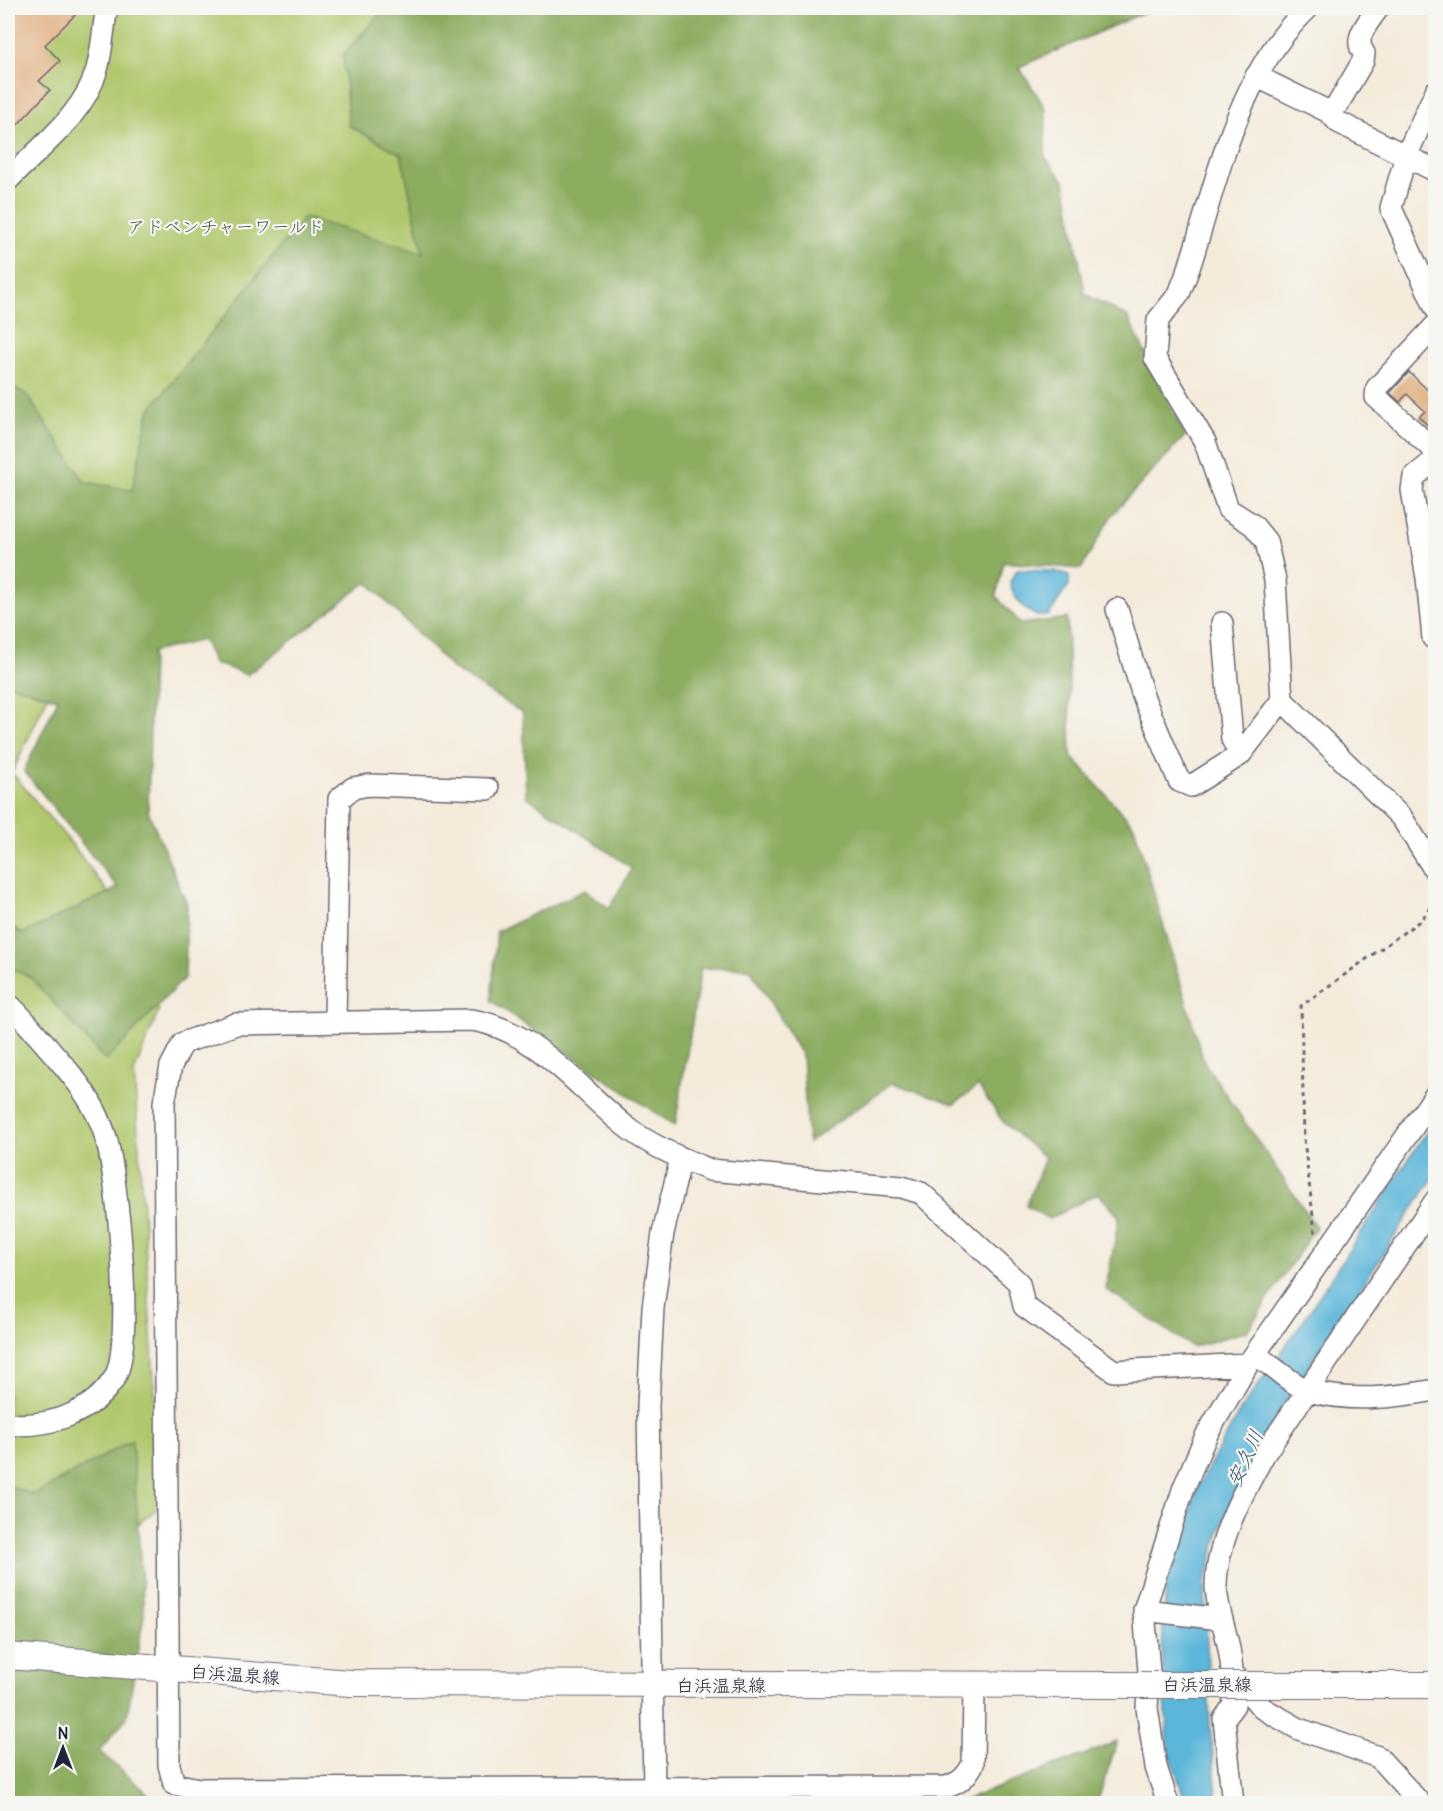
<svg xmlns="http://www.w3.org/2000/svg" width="1443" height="1811" font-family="Delius,'Klee One',sans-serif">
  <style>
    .green { fill: #b0c86d; stroke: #697554; stroke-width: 1.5 }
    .forest { fill: #8cac60; stroke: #57674e; stroke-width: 1.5 }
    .water { fill: #5bb6d9; stroke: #3e6c8a; stroke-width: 1.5 }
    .building { fill: #e3b78d }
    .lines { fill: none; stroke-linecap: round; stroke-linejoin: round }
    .minor-casing { stroke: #6c6873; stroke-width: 24 }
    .major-casing { stroke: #6c6873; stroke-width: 28 }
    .path { stroke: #6c6873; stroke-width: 3; stroke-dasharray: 4.5 4.5; stroke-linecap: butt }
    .minor { stroke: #fff; stroke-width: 21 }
    .major { stroke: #fff; stroke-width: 26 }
    .major-bridge-casing { stroke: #6c6873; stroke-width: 28; stroke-linecap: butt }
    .major-bridge { stroke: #fff; stroke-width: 26 }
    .labels { text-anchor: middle; stroke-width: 4.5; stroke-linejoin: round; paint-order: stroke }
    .park-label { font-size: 18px; fill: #4d544a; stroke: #f6f6f2 }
    .street-label { font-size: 18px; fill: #22223b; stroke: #f6f6f2 }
    .water-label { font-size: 20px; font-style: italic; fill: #365672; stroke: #f6f6f2 }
  </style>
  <rect width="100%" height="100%" fill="#f6f6f2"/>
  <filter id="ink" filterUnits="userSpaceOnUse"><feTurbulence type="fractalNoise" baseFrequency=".0167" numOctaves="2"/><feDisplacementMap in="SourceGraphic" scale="12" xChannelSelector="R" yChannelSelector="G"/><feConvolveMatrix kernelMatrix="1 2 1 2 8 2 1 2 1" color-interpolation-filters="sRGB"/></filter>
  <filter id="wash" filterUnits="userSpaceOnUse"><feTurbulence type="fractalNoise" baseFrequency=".008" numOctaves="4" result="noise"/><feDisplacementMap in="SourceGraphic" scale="24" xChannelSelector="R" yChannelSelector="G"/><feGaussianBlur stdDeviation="1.35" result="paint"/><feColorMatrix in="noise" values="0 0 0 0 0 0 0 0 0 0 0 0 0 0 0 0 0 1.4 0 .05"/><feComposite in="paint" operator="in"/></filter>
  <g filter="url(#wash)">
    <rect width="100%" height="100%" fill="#f4ebdb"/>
    <path class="green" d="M8,8h418l75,288 -440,372 -49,105 62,74 32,43 53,120 -25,62 28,432 -154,130z"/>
    <path class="forest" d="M385,8h769l-135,59 27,42 -1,48 20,25 20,112 43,23 57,119 -73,79 -31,54 -77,-7 -8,34 25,28 46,-6 4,138 63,70 70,236 112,165 -69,104 -55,16 -86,-58 13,-72 -21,-24 -49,26 -23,-13 19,-48 -41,-35 -26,-37 -24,18 -61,-21 -85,60 -6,-87 -52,-88h-49l-26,158 -184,-125 6,-70 88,-41 24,18 23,-40 -106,-72 -3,-83 -69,-43 -87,-88 -120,93 -33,-12 -11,-23 -51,12 -4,159 39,93 -2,73 -79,84 -76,-84 -22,-10v-44l14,11 96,-46 -94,-117 34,-72 -50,-15v-300l19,11 58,87 47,8 17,-79 155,-194 119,36 -22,-99 -52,-28 -6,-71z
      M132,1440l12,175 -17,102 -28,34 53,46 -1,6h-143v-318l26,10z
      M1117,1742l-20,61h-148h8z"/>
    <path class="water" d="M1017,570l37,1 15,5v9l-21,31c-19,3 -35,-17 -38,-34z
      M1435,1119v56l-182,277 -33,79 -15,52 5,144 8,76 -32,1 -18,-56 -6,-100 4,-62 33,-102 41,-73 61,-87z"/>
    <g id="blocks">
      <path class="building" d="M8,8h74l-37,37 15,16 -21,20 11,9 -42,45z
        M1409,372l27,26v35l-17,-16 6,-6 -18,-17 -7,8 -10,-9z"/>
    </g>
  </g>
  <g filter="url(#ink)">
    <use href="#blocks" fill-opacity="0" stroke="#6c6873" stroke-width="1.5"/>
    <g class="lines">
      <g class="minor-casing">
        <path id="minor" d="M1256,76l73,36 9,10 98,49
          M1436,91l-30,65 -15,52 45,101
          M1329,112l9,-8 25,-43 1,-8c-12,-15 5,-31 14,-45
          M8,180c31,-32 77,-66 89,-111 5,-18 6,-38 9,-56
          M1436,325l-59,63 -1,9 60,55
          M1436,459l-22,18 -2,13 15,88 6,60 3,2
          M1117,609l26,87 36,85 12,5 49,-31 42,-55 120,118 34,54
          M1222,623l10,116 8,16
          M1282,700l-7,-120 -9,-39 -13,-16 -25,-16 -23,-67 -50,-84 3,-38 21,-26 10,-26c29,-90 48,-193 119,-260
          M8,1004c11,9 21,22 31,33 27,31 56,61 67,101 12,41 28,205 9,239 -22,37 -68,51 -107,47
          M335,1022l4,-223 14,-11 16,-3 119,4
          M1256,1355c14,9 39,32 54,36 40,12 86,6 126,-1
          M1144,1610l77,9
          M1236,1677l26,31 37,21 79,28 43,47
          M974,1686l-1,78c-7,13 -13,19 -27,23l-747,2 -25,-5 -5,-19 -5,-662 7,-37 12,-23 53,-19 236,-4c63,10 104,66 152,105 24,20 57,33 86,45l192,17 19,6 98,90 5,23 90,65 134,-7
          M654,1790l-6,-384 5,-98 10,-75 18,-75
          M1168,1804l-12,-37 -9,-59 2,-37 -5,-61 40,-123 22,-51 42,-72 188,-270
          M1233,1804l-9,-85 10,-14c-1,-16 -1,-34 -4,-50 -3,-23 -13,-45 -14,-68 0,-45 27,-95 49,-134l171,-253"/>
      </g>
      <g class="major-casing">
        <path id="major" d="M8,1656l342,27 761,2
          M1269,1685h167"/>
      </g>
      <path class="path" d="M1315,1233l-11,-94 -3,-133 120,-86 15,-19"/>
      <use href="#minor" class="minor"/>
      <use href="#major" class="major"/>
      <g class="major-bridge-casing">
        <path id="major-bridge" d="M1111,1685h158"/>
      </g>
      <use href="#major-bridge" class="major-bridge"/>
    </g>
  </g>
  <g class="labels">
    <g class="park-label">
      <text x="226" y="233">アドベンチャーワールド</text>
    </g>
    <g class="street-label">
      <text transform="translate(235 1675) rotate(4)" y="6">白浜温泉線</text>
      <text x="1207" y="1691">白浜温泉線</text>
      <text x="721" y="1692">白浜温泉線</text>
    </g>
    <g class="water-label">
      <text transform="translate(1245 1458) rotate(-65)" y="7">安久川</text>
    </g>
  </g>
  <rect width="1443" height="1811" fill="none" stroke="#f6f6f2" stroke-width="30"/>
  <g transform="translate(63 1748)" stroke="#f6f6f2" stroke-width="4.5" paint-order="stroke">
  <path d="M0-4.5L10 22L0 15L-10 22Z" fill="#22223b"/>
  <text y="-9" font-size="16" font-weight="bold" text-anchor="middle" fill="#22223b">N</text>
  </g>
</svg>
